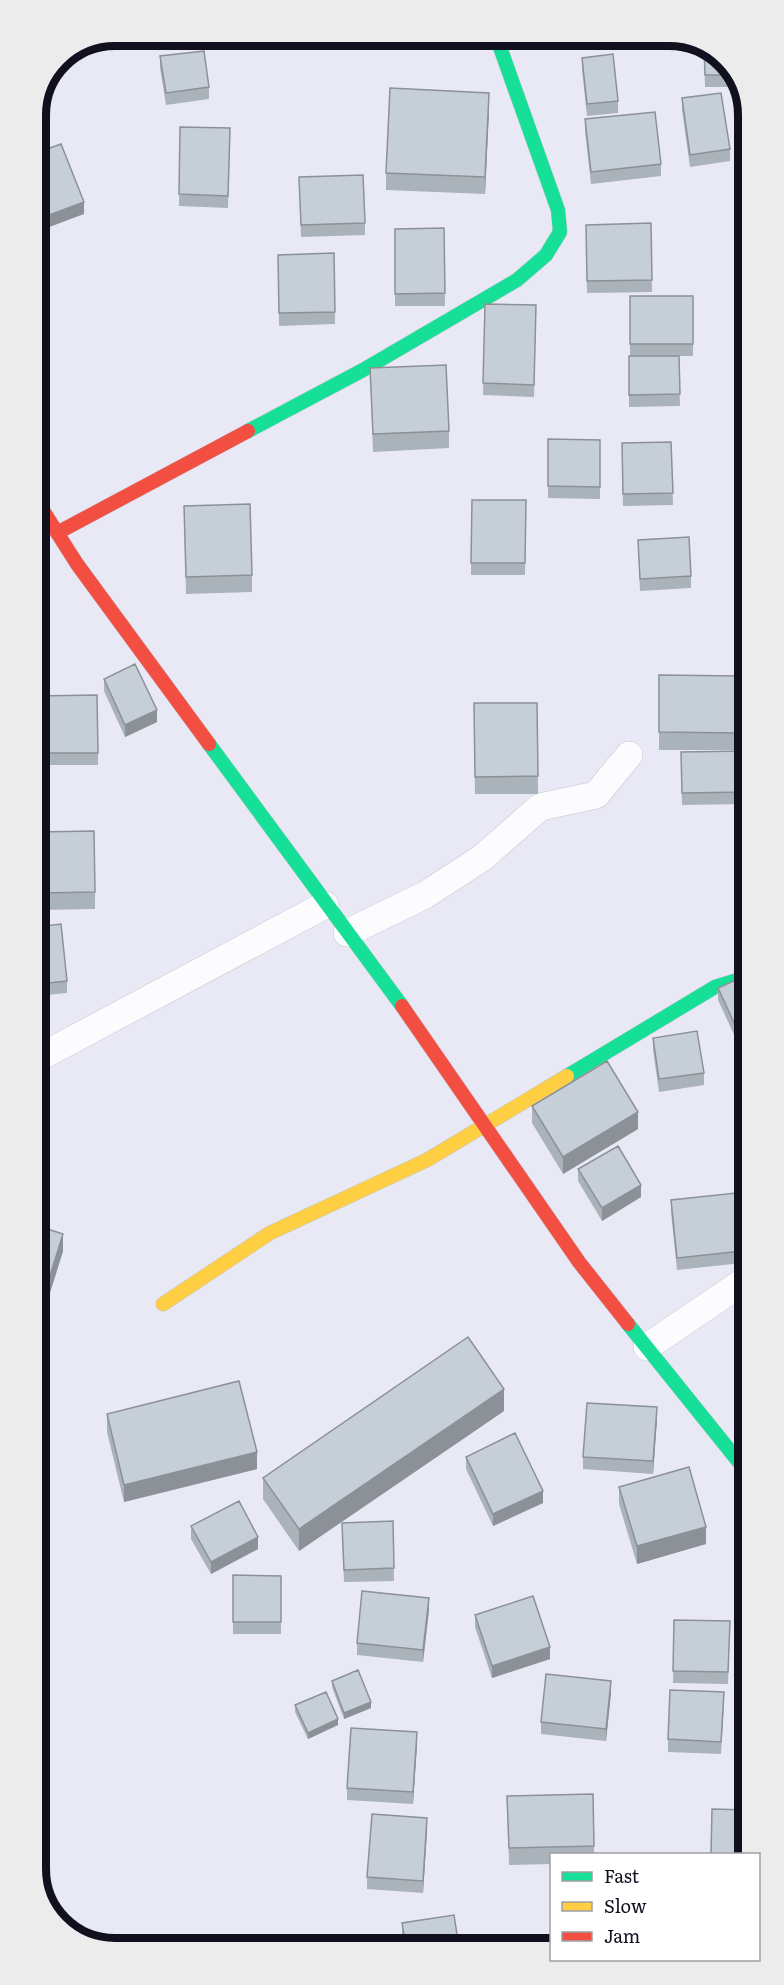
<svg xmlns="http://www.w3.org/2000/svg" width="784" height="1985" font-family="Literata,serif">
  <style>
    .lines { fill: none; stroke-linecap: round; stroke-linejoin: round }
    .street-casing { stroke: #c6c6d2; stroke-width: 28 }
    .fast-casing { stroke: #c6c6d2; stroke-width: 15 }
    .slow-casing { stroke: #c6c6d2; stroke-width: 15 }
    .jam-casing { stroke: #c6c6d2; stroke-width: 15 }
    .street { stroke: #fcfcfe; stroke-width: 27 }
    .fast { stroke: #16e098; stroke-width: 14 }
    .slow { stroke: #ffcf43; stroke-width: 14 }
    .jam { stroke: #f24e42; stroke-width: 14 }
    .wall { fill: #aab2ba }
    .shaded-wall { fill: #8b9197 }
    .building { fill: #c6cfd8; stroke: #8b9197; stroke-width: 1.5 }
    .rim { fill: none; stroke: #11101e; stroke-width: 8 }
  </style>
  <rect width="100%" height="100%" fill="#e9e9f6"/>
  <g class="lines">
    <g class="street-casing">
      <path id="street" d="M347,933l78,-38 57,-37 58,-51 56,-12 33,-40
        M38,1058l287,-153
        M647,1347l100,-68"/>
    </g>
    <g class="fast-casing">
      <path id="fast" d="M248,431l115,-61 154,-90 29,-25 14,-23 -2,-22 -62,-174
        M209,744l193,262
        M567,1076l148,-89 32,-10
        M628,1324l119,148"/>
    </g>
    <g class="slow-casing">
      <path id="slow" d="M163,1304l107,-71 157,-73 140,-84"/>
    </g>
    <g class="jam-casing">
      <path id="jam" d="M37,501l40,63 132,180
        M57,533l191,-102
        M402,1006l177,256 49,62"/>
    </g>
    <use href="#street" class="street"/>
    <use href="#fast" class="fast"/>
    <use href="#slow" class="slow"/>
    <use href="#jam" class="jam"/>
  </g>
  <path class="wall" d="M704,48l13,5 23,34h-35z
    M160,56l49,31v12l-43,6 -6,-37z
    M582,58l36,43v12l-31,3 -5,-46z
    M682,98l48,51v12l-40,6 -8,-57z
    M489,110l-4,84 -99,-4v-17z
    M585,119l76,45v12l-70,8 -6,-53z
    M180,127l50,1 -2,80 -49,-2z
    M299,177l66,46v12l-64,2z
    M651,223l1,69 -65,1 -1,-68z
    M444,228l1,78h-50v-77z
    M334,253l1,71 -56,2 -1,-71z
    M630,296h63v60h-63z
    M485,304l51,1 -2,92 -51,-2z
    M629,356h50l1,50 -51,1z
    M370,368l79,63v17l-76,4z
    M548,439l52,1v59l-52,-1z
    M671,442l2,63 -50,1 -1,-63z
    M472,500h54l-1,75h-54z
    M184,506l68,69v17l-66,2z
    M638,540l53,36v12l-51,3z
    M37,604l4,43v12h-4z
    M659,675l79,1 -1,74h-78z
    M104,679l53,43 -32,15 -21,-46z
    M97,695l1,70h-61v-69z
    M474,703h63l1,91h-63z
    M681,752l65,40v12l-64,1z
    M37,832l58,60v17l-58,1z
    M37,927l30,54v12l-30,3z
    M747,975l-11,64 -18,-39v-12z
    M653,1038l51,35v12l-45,7 -6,-42z
    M532,1106l106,23 -75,45 -31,-51z
    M578,1169l63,28 -39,24 -24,-40z
    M671,1200l71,51v12l-65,7 -6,-58z
    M38,1226l25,25 -19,61 -6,-2z
    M504,1411l-205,140 -36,-52v-21z
    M107,1414l150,55 -133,33 -17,-70z
    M657,1419l-4,55 -70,-5v-12z
    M466,1457l77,46 -50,23 -27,-57z
    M619,1487l87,57 -69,20 -18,-60z
    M393,1521l1,60 -50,1 -2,-47z
    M191,1526l67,23 -47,25 -20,-35z
    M233,1575l48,1v58h-48z
    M429,1610l-6,52 -66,-7v-12z
    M475,1615l75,44 -58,19 -17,-51z
    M674,1620l56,1 -2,63 -55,-1z
    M332,1681l39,27 -27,11 -12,-32z
    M611,1693l-5,48 -65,-7v-12z
    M724,1704l-3,50 -53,-2v-13z
    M295,1705l43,20 -30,14 -13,-27z
    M417,1744l-4,60 -66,-4v-12z
    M593,1794l1,60h-42v10l-43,1 -2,-69z
    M427,1830l-4,63 -56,-4v-12z
    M402,1923l57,24h-55l-2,-12z"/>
  <path class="shaded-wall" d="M489,93v17l-4,84v-17z
    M84,202v12l-48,18v-12z
    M157,710v12l-32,15v-12z
    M747,1022v12l-11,5v-12z
    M638,1112v17l-75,45v-17z
    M641,1185v12l-39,24v-13z
    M63,1234v17l-19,61v-17z
    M504,1389v22l-205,140v-22z
    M657,1407v12l-4,55v-13z
    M257,1452v17l-133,33v-17z
    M543,1491v12l-50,23v-12z
    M706,1527v17l-69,20v-18z
    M258,1537v12l-47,25v-12z
    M429,1598v12l-6,52v-12z
    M550,1647v12l-58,19v-12z
    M611,1681v12l-5,48v-12z
    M371,1702v6l-27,11v-6z
    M338,1719v6l-30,14v-6z
    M417,1732v12l-4,60v-12z
    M427,1818v12l-4,63v-12z"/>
  <path class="building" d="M704,48l13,5 15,22h-27z
    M204,51l5,36 -43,6 -6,-37z
    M613,54l5,47 -31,3 -5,-46z
    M390,88l99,5 -4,84 -99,-4z
    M721,93l9,56 -40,6 -8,-57z
    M655,112l6,52 -70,8 -6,-53z
    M180,127l50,1 -2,68 -49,-2z
    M61,144l23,58 -48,18v-67z
    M363,175l2,48 -64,2 -2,-48z
    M651,223l1,57 -65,1 -1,-56z
    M444,228l1,65 -50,1v-65z
    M334,253l1,59 -56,1 -1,-58z
    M630,296h63v48h-63z
    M485,304l51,1 -2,80 -51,-2z
    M629,356h50l1,38 -51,1z
    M446,365l3,66 -76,3 -3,-66z
    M548,439l52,1v47l-52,-1z
    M671,442l2,51 -50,1 -1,-51z
    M472,500h54l-1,63h-54z
    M250,504l2,71 -66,2 -2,-71z
    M689,537l2,39 -51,3 -2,-39z
    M37,604h2l2,43h-4z
    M135,664l22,46 -32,15 -21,-46z
    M659,675l79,1 -1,57 -78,-1z
    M97,695l1,58h-61v-57z
    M474,703h63l1,73 -63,1z
    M745,751l1,41 -64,1 -1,-41z
    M94,831l1,61 -58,1v-61z
    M61,924l6,57 -30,3v-57z
    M747,975v47l-11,5 -18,-39z
    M697,1031l7,42 -45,6 -6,-41z
    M607,1061l31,51 -75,45 -31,-51z
    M618,1146l23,39 -39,23 -24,-39z
    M736,1193l6,58 -65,7 -6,-58z
    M38,1226l25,8 -19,61 -6,-2z
    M468,1337l36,52 -205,140 -36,-51z
    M239,1381l18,71 -133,33 -17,-71z
    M587,1403l70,4 -4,54 -70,-4z
    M515,1433l28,58 -50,23 -27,-57z
    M689,1467l17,60 -69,19 -18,-59z
    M239,1501l19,36 -47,25 -20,-36z
    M393,1521l1,47 -50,2 -2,-47z
    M233,1575l48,1v46h-48z
    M362,1591l67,7 -6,52 -66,-7z
    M533,1596l17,51 -58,19 -17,-51z
    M674,1620l56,1 -2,51 -55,-1z
    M358,1670l13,32 -27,11 -12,-32z
    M546,1674l65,7 -5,48 -65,-7z
    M670,1690l54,2 -3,50 -53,-3z
    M326,1692l12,27 -30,14 -13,-28z
    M351,1728l66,4 -4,60 -66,-4z
    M593,1794l1,52 -85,2 -2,-52z
    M712,1809l36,1v44h-37z
    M372,1814l55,4 -4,63 -56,-4z
    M454,1915l5,32h-53l-4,-24z"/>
  <path d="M0 0H784V1985H0ZM115 46H669A69 69 0 0 1 738 115V1869A69 69 0 0 1 669 1938H115A69 69 0 0 1 46 1869V115A69 69 0 0 1 115 46Z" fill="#ececed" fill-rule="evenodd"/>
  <path class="rim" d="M115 46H669A69 69 0 0 1 738 115V1869A69 69 0 0 1 669 1938H115A69 69 0 0 1 46 1869V115A69 69 0 0 1 115 46Z"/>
  <rect x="550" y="1853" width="210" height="108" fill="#ffffff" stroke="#a09fa5" stroke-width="1.5"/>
  <rect x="562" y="1872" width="30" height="9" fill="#16e098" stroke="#a09fa5" stroke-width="1.5"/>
  <text x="604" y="1883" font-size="18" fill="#11101e">Fast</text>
  <rect x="562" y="1902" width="30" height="9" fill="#ffcf43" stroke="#a09fa5" stroke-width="1.5"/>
  <text x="604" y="1913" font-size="18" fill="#11101e">Slow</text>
  <rect x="562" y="1932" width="30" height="9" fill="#f24e42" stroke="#a09fa5" stroke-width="1.5"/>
  <text x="604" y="1943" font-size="18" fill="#11101e">Jam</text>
</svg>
